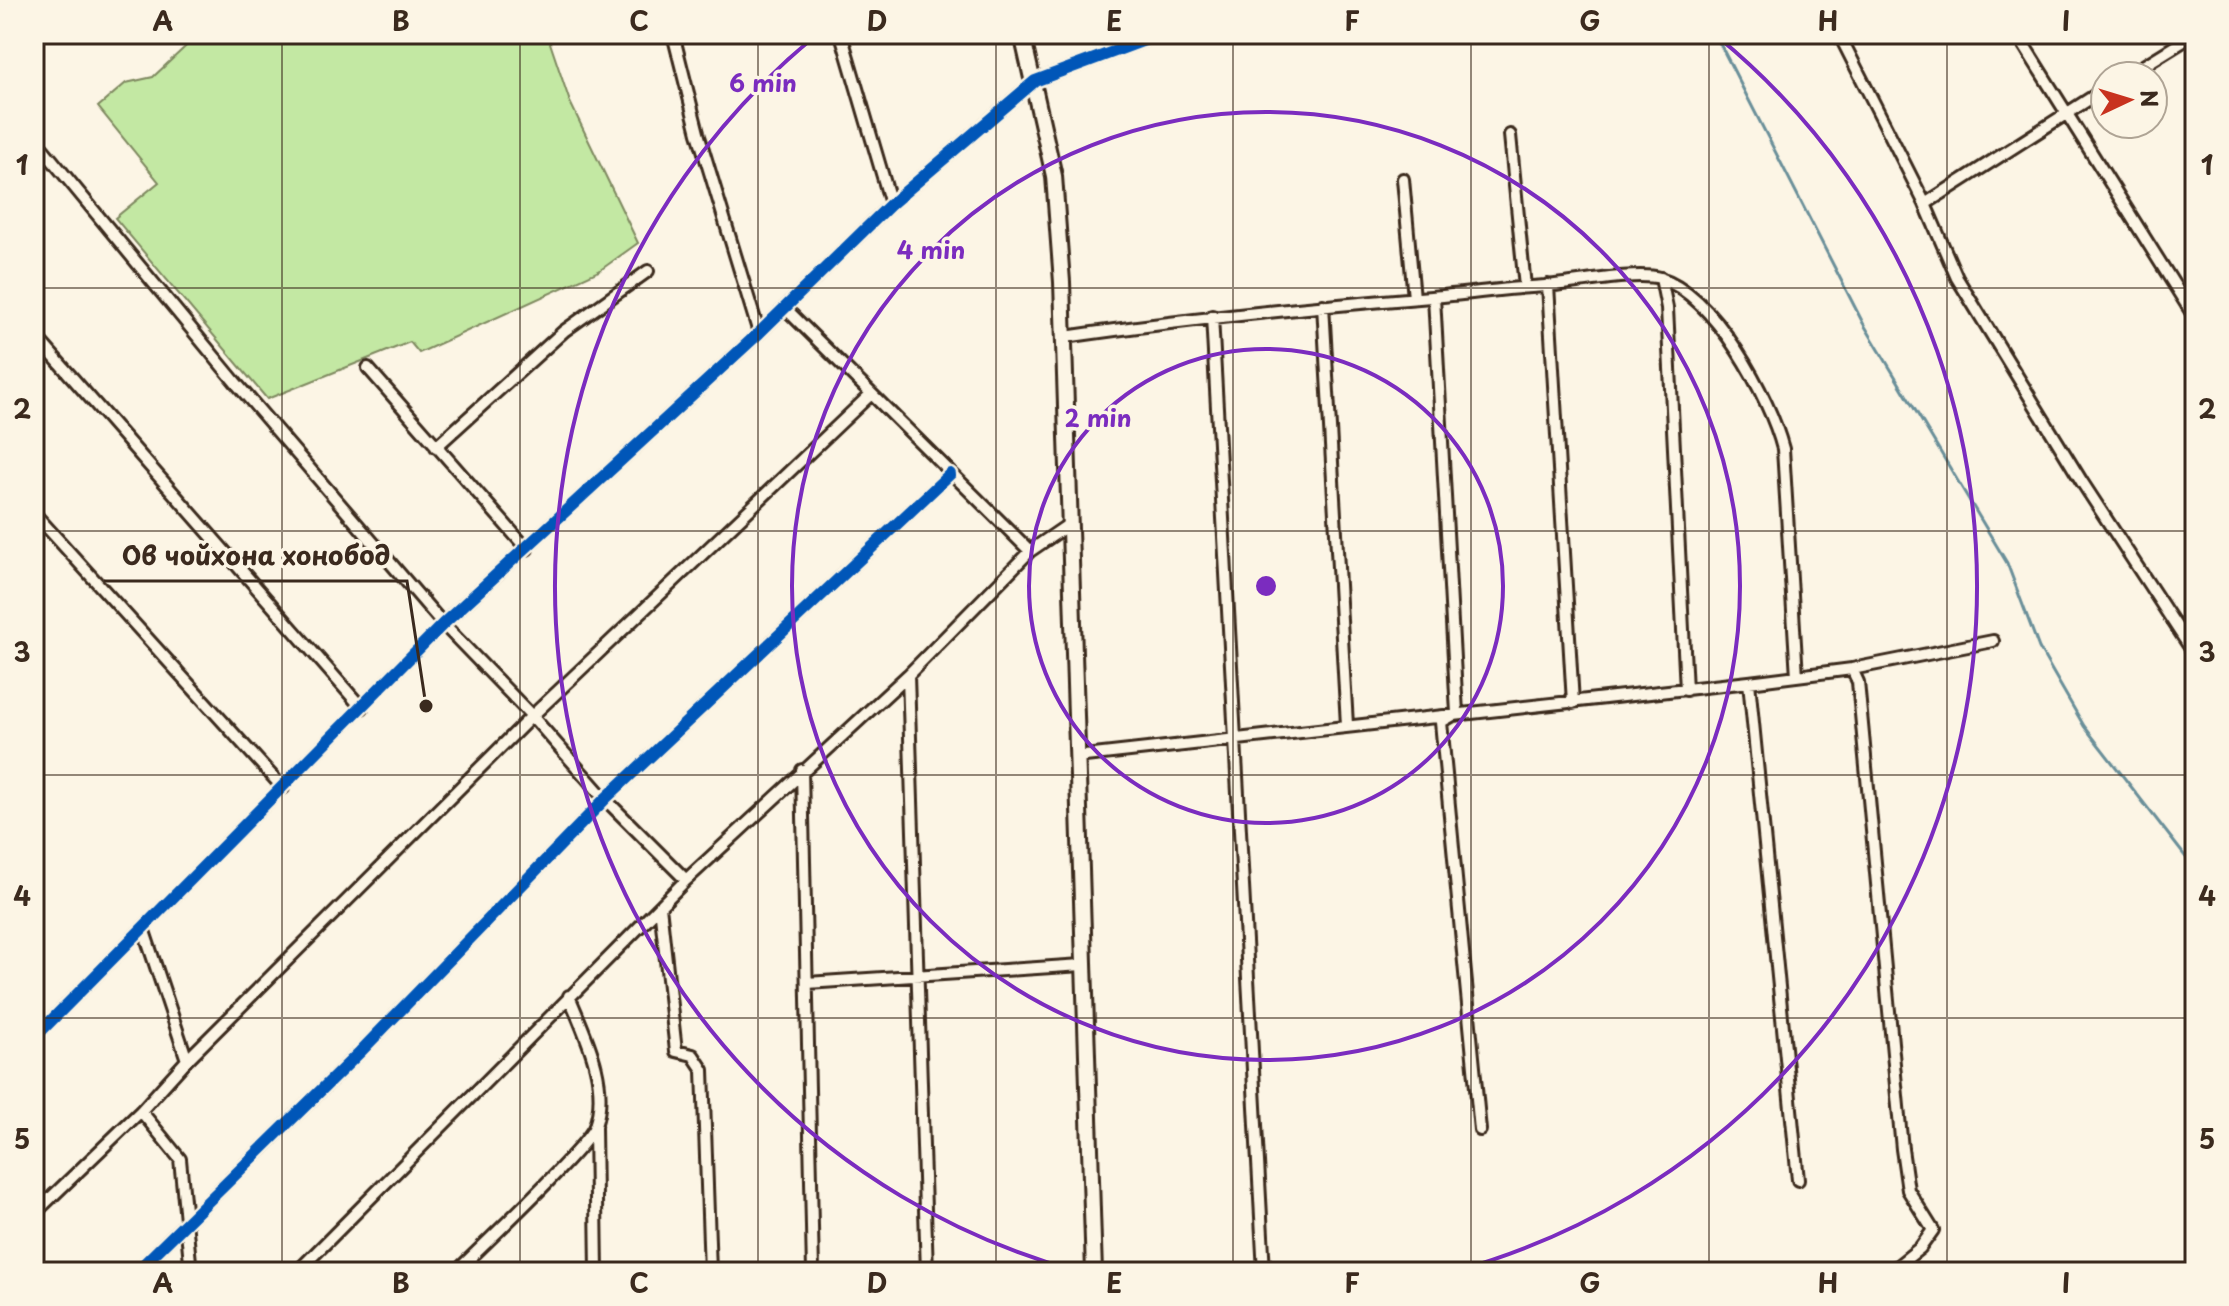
<svg xmlns="http://www.w3.org/2000/svg" width="2229" height="1306" font-family="'Playpen Sans',sans-serif">
  <style>
    .green { fill: #c3e8a3; stroke: #7f8960; stroke-width: 2 }
    .lines { fill: none; stroke-linecap: round; stroke-linejoin: round }
    .stream { stroke: #6a8f99; stroke-width: 3 }
    .street-casing { stroke: #3b2a1e; stroke-width: 16 }
    .secondary-casing { stroke: #3b2a1e; stroke-width: 20 }
    .street { stroke: #fcf5e5; stroke-width: 10 }
    .secondary { stroke: #fcf5e5; stroke-width: 14 }
    .cycleway-casing { stroke: #fcf5e5; stroke-width: 17 }
    .cycleway { stroke: #0057b8; stroke-width: 12 }
    .grid { fill: none; stroke: #3b2a1e; stroke-width: 2; stroke-opacity: 0.55 }
    .ring { fill: none; stroke: #7b2cbf; stroke-width: 4 }
    .centre { fill: #7b2cbf; stroke: #fcf5e5; stroke-width: 4 }
    .ring-label { font-size: 24px; text-anchor: middle; font-weight: bold; fill: #7b2cbf; stroke: #fcf5e5; stroke-width: 7; stroke-linejoin: round; paint-order: stroke }
    .leader { fill: none; stroke: #3b2a1e; stroke-width: 3 }
    .callout-dot { fill: #3b2a1e; stroke: #fcf5e5; stroke-width: 3 }
    .callout-label { font-size: 26px; text-anchor: middle; font-weight: bold; fill: #3b2a1e; stroke: #fcf5e5; stroke-width: 7; stroke-linejoin: round; paint-order: stroke }
    .neatline { fill: none; stroke: #3b2a1e; stroke-width: 3 }
    .grid-label { font-size: 26px; text-anchor: middle; font-weight: bold; fill: #3b2a1e }
  </style>
  <rect width="100%" height="100%" fill="#fcf5e5"/>
  <filter id="ink" filterUnits="userSpaceOnUse"><feTurbulence type="fractalNoise" baseFrequency=".0125" numOctaves="2"/><feDisplacementMap in="SourceGraphic" scale="16" xChannelSelector="R" yChannelSelector="G"/><feConvolveMatrix kernelMatrix="1 2 1 2 8 2 1 2 1" color-interpolation-filters="sRGB"/></filter>
  <g filter="url(#ink)">
    <path class="green" d="M199,34h348l23,68 68,141 -39,28 -180,82 -9,-11 -143,57 -152,-181 44,-36 -61,-75 28,-24 27,-6z"/>
    <g class="lines">
      <path class="stream" d="M1715,34l148,289 144,240 32,85 45,78 111,143"/>
      <g class="street-casing">
        <path id="street" d="M673,34l25,99 61,200
          M841,34l50,170
          M1839,34l86,170 32,74 125,204 113,173
          M2017,34l178,284
          M2127,76l68,-42
          M1510,135l15,152
          M34,138l202,245 207,241 89,92 73,83 81,81
          M1403,179l11,119
          M1925,204l180,-115
          M1661,278l6,30 19,382
          M1548,285l25,418
          M1434,297l23,416 -16,9 39,408
          M1323,305l24,420
          M785,308l245,243 38,-26
          M1212,316l52,956
          M34,334l328,374
          M1065,337c122,-18 243,-30 366,-40 38,-3 76,-9 114,-11 28,-2 91,-15 115,-8 54,16 110,120 123,171l14,227
          M368,368l159,181
          M436,447l128,-116 84,-60
          M34,513l249,275
          M1852,669l6,13 44,467 6,41 25,40 -13,18 -30,24
          M908,675l19,597
          M1749,682l49,498
          M1076,757l673,-75 103,-13 141,-28
          M802,770l11,502
          M660,906l16,145 17,4 10,15 7,202
          M143,928l44,132
          M807,983l275,-18
          M34,1038l409,-414 316,-291 132,-129 144,-123 126,-47
          M141,1111l39,48 11,113
          M595,1127l2,145
          M34,1214l107,-103 46,-51 345,-344 338,-321
          M136,1272l224,-220 245,-253 345,-325
          M297,1272l389,-392 222,-205 122,-124
          M456,1272c23,-23 132,-125 139,-146 15,-43 -10,-91 -26,-130"/>
      </g>
      <g class="secondary-casing">
        <path id="secondary" d="M1022,34l32,142 8,106 32,990"/>
      </g>
      <use href="#street" class="street"/>
      <use href="#secondary" class="secondary"/>
      <g class="cycleway-casing">
        <path id="cycleway" d="M34,1038l409,-414 316,-291 132,-129 144,-123 126,-47
          M136,1272l224,-220 245,-253 345,-325"/>
      </g>
      <use href="#cycleway" class="cycleway"/>
    </g>
  </g>
  <path class="grid" d="M282,34v1238M520,34v1238M758,34v1238M996,34v1238M1233,34v1238M1471,34v1238M1709,34v1238M1947,34v1238M34,288h2161M34,531h2161M34,775h2161M34,1018h2161"/>
  <g class="ring">
    <circle cx="1266" cy="586" r="237"/>
    <circle cx="1266" cy="586" r="474"/>
    <path d="M1076 1271A711 711 0 0 1 814 37M1718 37A711 711 0 0 1 1456 1271"/>
  </g>
  <circle cx="1266" cy="586" r="12" class="centre"/>
  <g class="ring-label">
    <text x="763" y="92">6 min</text>
    <text x="931" y="259">4 min</text>
    <text x="1098" y="427">2 min</text>
  </g>
  <path class="leader" d="M426 706L407 581H104"/>
  <circle class="callout-dot" cx="426" cy="706" r="8"/>
  <g class="callout-label">
    <text x="256" y="565">Ов чойхона хонобод</text>
  </g>
  <rect width="2229" height="1306" fill="none" stroke="#fcf5e5" stroke-width="88"/>
  <g transform="translate(2129 100) rotate(86)"><circle r="38" fill="#fcf5e5" stroke="#afa495" stroke-width="2"/>
  <path d="M0-6L14 30L0 20L-14 30Z" fill="#c8321e"/>
  <text y="-12" font-size="22" font-weight="bold" text-anchor="middle" fill="#3b2a1e">N</text>
  </g>
  <rect x="44" y="44" width="2141" height="1218" class="neatline"/>
  <g class="grid-label">
    <text x="163" y="31">A</text>
    <text x="401" y="31">B</text>
    <text x="639" y="31">C</text>
    <text x="877" y="31">D</text>
    <text x="1114" y="31">E</text>
    <text x="1352" y="31">F</text>
    <text x="1590" y="31">G</text>
    <text x="1828" y="31">H</text>
    <text x="2066" y="31">I</text>
    <text x="22" y="175">1</text>
    <text x="2207" y="175">1</text>
    <text x="22" y="419">2</text>
    <text x="2207" y="419">2</text>
    <text x="22" y="662">3</text>
    <text x="2207" y="662">3</text>
    <text x="22" y="906">4</text>
    <text x="2207" y="906">4</text>
    <text x="22" y="1149">5</text>
    <text x="2207" y="1149">5</text>
    <text x="163" y="1293">A</text>
    <text x="401" y="1293">B</text>
    <text x="639" y="1293">C</text>
    <text x="877" y="1293">D</text>
    <text x="1114" y="1293">E</text>
    <text x="1352" y="1293">F</text>
    <text x="1590" y="1293">G</text>
    <text x="1828" y="1293">H</text>
    <text x="2066" y="1293">I</text>
  </g>
</svg>
